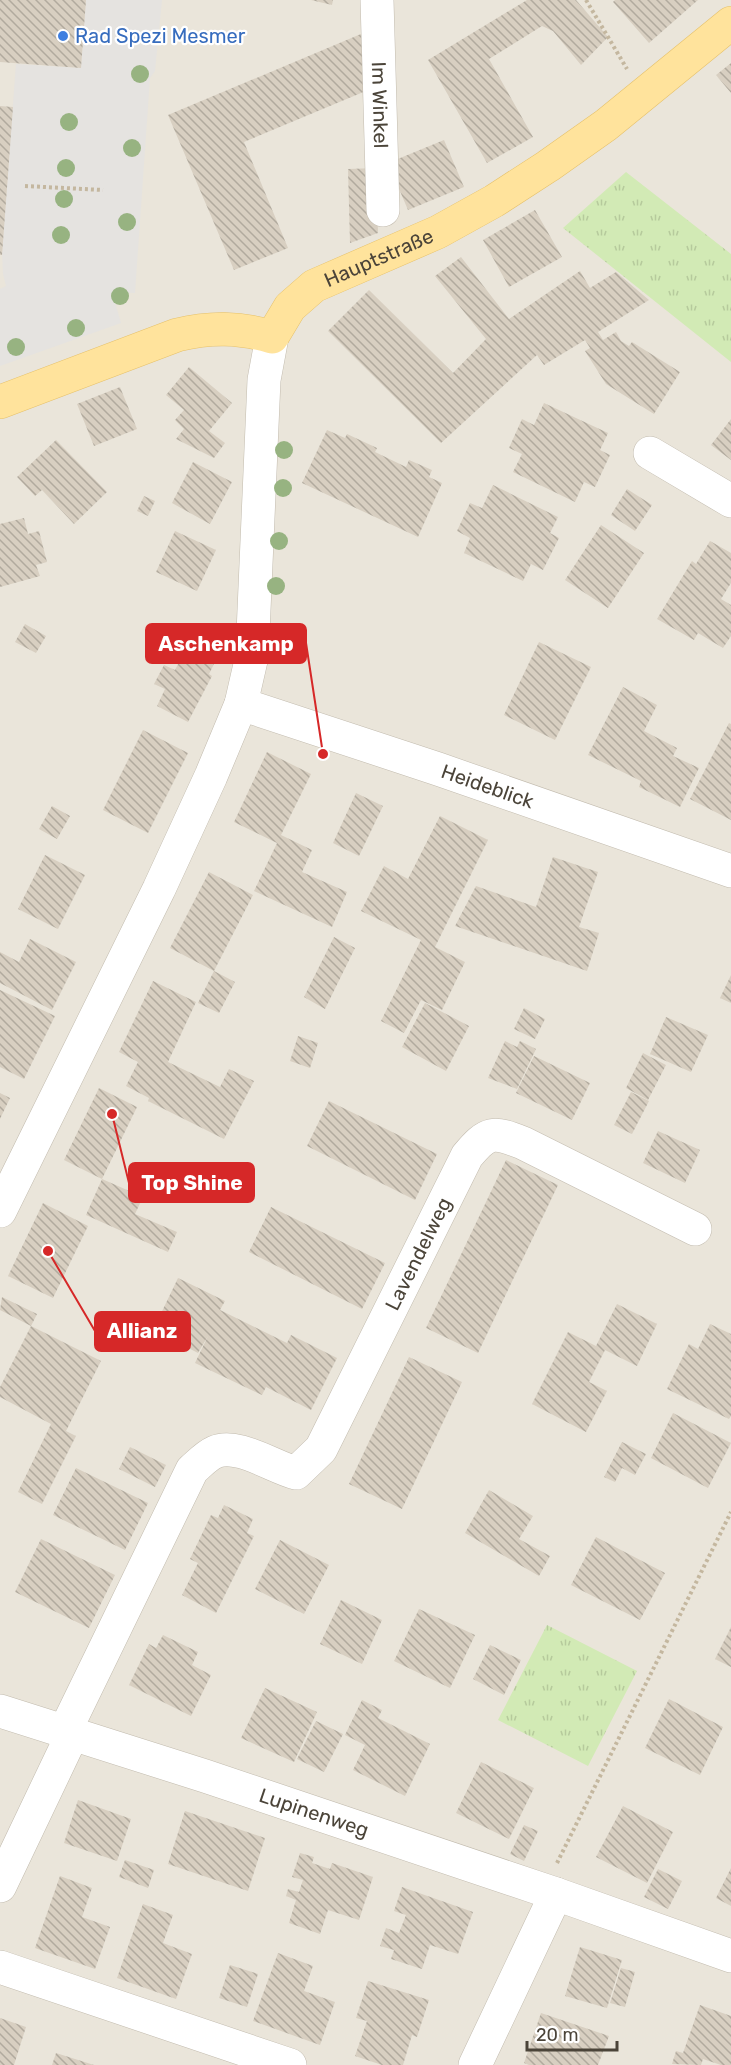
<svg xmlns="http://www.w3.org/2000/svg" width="731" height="2065" font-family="Rubik,sans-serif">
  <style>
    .residential { fill: #eae5da }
    .grass { fill: url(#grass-tufts) }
    .parking { fill: #e5e3e0 }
    .building { fill: url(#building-back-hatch) }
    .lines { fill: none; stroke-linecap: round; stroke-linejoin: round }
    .minor-casing { stroke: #c2bbae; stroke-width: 34 }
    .major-casing { stroke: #e6c16a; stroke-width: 34 }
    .path { stroke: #c4b79f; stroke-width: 4; stroke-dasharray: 3 3; stroke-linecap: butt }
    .minor { stroke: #fff; stroke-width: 33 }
    .major { stroke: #ffe39c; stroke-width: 33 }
    .tree { fill: #97b381 }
    .shop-dot { fill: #3f7fe0; stroke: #fff; stroke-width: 2 }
    .labels { text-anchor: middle; stroke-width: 4.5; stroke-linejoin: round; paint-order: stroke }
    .shop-label { font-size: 20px; fill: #366cbe; stroke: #fff; text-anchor: start }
    .street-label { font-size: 20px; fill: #4b4439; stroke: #fff }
    .leader { fill: none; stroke: #d62828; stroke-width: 2 }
    .callout-dot { fill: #d62828; stroke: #fff; stroke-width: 2 }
    .callout { fill: #d62828; stroke: #d62828; stroke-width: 2 }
    .callout-label { font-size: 21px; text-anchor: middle; font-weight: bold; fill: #fff }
  </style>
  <defs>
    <pattern id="grass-tufts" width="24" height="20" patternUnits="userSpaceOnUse" patternTransform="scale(1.5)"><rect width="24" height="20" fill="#d2eab5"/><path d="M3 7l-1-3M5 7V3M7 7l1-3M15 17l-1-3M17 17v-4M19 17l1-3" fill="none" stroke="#b6ca9c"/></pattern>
    <pattern id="building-back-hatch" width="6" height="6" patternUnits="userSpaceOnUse" patternTransform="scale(1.5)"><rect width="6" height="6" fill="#d8cfc1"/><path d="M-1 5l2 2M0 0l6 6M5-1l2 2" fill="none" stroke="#b1aa9e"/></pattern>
  </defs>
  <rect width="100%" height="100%" fill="#f6f3ec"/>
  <path class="residential" d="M0,0h731v2065h-731z"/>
  <path class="grass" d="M626,172l105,82v108l-168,-134z
    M547,1625l90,46 -49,95 -90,-46z"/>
  <path class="parking" d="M86,0h76l-7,71 -5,7 -15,215 -23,-1 9,31 -121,43v-77l6,-3 -3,-12 -1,-21 14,-189 65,4z"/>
  <path class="building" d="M0,0h86l-5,68 -81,-6z
    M311,0h22l-1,5z
    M527,0h49l32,37 -27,28 -28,-34 -11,-5 -53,33 44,78 -46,26 -59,-103z
    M615,0h83l-49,43 -36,-41z
    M368,31l5,57 -129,54 44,106 -54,22 -66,-155z
    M731,63v30l-15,-18z
    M0,106l13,1 -11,148h-2z
    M444,140l20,47 -56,23 -20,-47z
    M376,168l2,65 -28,10 -2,-74z
    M535,210l27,47 -53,30 -26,-47z
    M461,257l48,62 71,-48 10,17 26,-16 33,28 -51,32 5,8 13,-8 5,9 8,5 3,-4 48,30 -26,42 -48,-30 -21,-33 5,-3 -5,-8 -41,25 -7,-10 -96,88 -113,-112 41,-41 84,83 33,-34 -51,-63z
    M189,367l43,36 -23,28 16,12 -11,15 -38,-19 8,-10 -9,-9 9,-10 -18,-15z
    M120,387l17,42 -43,17 -17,-42z
    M544,403l64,30 -8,17 10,5 -15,32 -11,-5 -9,20 -62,-30 9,-18 -13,-6 13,-29 12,6z
    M731,419v41l-20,-15z
    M327,430l18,8 2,-4 30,14 -2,4 31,15 3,-7 23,10 -3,7 13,6 -24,54 -116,-54z
    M56,440l51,52 -33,32 -32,-34 -7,6 -18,-19z
    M193,462l39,20 -22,42 -38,-21z
    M493,485l65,32 -8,16 9,5 -16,32 -12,-6 -8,17 -59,-28 6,-15 -13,-7 13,-28 12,5z
    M627,489l25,16 -17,26 -24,-16z
    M144,496l11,5 -7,15 -11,-5z
    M24,518l4,16 11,-3 8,31 -11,3 4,11 -40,11v-63z
    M601,525l43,28 -36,55 -43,-28z
    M175,531l41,19 -19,41 -41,-19z
    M710,541l21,12v30l-10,16 10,6v31l-8,12 -25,-15 -4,7 -37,-21 35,-58 4,3z
    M25,624l21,12 -10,17 -21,-11z
    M539,642l52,25 -36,73 -51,-25z
    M192,646l25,12 -8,16 3,2 -24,46 -31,-16 8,-17 -11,-5 10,-19 11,5 5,-10 4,1z
    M623,687l34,18 -13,26 33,17 -4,8 26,12 -19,39 -41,-20 2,-6 -53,-26z
    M729,723l2,1v96l-41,-21z
    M143,730l45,23 -40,80 -45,-23z
    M267,752l44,22 -30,61 31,15 -10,22 45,20 -15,35 -78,-36 23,-48 -43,-21z
    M356,793l27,13 -24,50 -26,-13z
    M52,806l18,10 -13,23 -18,-10z
    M440,816l48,24 -53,107 30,15 -23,48 -21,-10 -17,33 -23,-12 40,-81 -60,-29 23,-45 24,13z
    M45,855l40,20 -27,54 -40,-20z
    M553,857l45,15 -19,55 20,6 -12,38 -132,-45 21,-40 60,21z
    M209,872l44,23 -39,76 -44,-23z
    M334,937l21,11 -30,61 -21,-12z
    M30,939l46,23 -24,48 -52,-27v-31l19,10z
    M214,971l21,11 -16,31 -21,-10z
    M731,975v28l-11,-5z
    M153,981l43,21 -28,60 52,25 9,-18 25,12 -30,58 -76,-38 1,-3 -23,-12 12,-24 -19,-10z
    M0,990l55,26 -31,63 -24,-12z
    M425,1003l44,23 -23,45 -44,-24z
    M524,1008l21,11 -10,20 -21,-10z
    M666,1017l42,18 -17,37 -41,-18z
    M298,1036l20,7 -8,25 -20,-7z
    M505,1041l12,6 3,-6 16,8 -19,40 -29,-11z
    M643,1053l23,12 -18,35 -22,-12z
    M534,1056l56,27 -18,37 -56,-27z
    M99,1088l38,19 -35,72 -38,-19z
    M631,1092l18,9 -17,33 -18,-9z
    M0,1093l10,5 -10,21z
    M329,1101l108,53 -22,46 -108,-54z
    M658,1131l42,19 -15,33 -42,-20z
    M506,1160l52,25 -80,168 -52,-25z
    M102,1179l41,18 -8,17 42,18 -9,20 -82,-37z
    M43,1203l45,23 -35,72 -45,-22z
    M271,1207l114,56 -23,46 -113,-57z
    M178,1278l47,23 -5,9 67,33 4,-8 46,23 -26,52 -45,-23 -4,8 -67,-32 13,-27 -10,17 -45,-23z
    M2,1297l35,17 -6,12 70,35 -35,70 10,5 -34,68 -24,-12 33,-68 -51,-27v-10l31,-61 -31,-16z
    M617,1304l40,20 -20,42 -32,-16 -16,32 18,9 -21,41 -54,-28 36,-72 28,14z
    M710,1324l21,10v82l-2,3 -62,-30 22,-45 9,5z
    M409,1357l53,25 -60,127 -53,-25z
    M673,1413l58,30 -23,45 -57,-30z
    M622,1442l24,12 -11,21 -13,-7 -7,14 -11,-5z
    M130,1447l36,18 -11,22 -36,-18z
    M76,1468l72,35 -23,47 -72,-35z
    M489,1490l44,26 -14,23 31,17 -11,20 -74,-43z
    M224,1505l29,14 -6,14 7,3 -38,77 -34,-18 16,-32 -8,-4 21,-44 7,3z
    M596,1537l69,36 -25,47 -69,-35z
    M41,1539l74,36 -26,53 -74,-36z
    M280,1540l49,25 -25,49 -49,-25z
    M341,1600l41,20 -20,44 -42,-20z
    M419,1609l56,26 -25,53 -56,-27z
    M731,1627v40l-16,-8z
    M163,1635l35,17 -6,13 19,10 -20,41 -62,-31 20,-41 7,4z
    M490,1645l31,15 -17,35 -31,-16z
    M265,1688l52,24 -23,50 -53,-24z
    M669,1699l54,28 -23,48 -55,-27z
    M362,1700l20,10 -4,8 52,26 -25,52 -52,-26 12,-25 -20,-10z
    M316,1721l27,13 -19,38 -27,-13z
    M481,1762l53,26 -25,51 -53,-26z
    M78,1800l53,19 -14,42 -53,-18z
    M623,1806l50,26 -26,51 -51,-26z
    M185,1811l80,27 -17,53 -80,-27z
    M524,1825l14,6 -14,30 -14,-7z
    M300,1853l14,4 -2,6 18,6 2,-6 41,14 -14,43 -31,-10 -8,24 -31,-11 7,-23 -10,-4 2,-7 11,3 4,-12 -11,-3z
    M125,1860l29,10 -6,18 -29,-11z
    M731,1868v38l-15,-8z
    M658,1869l24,12 -14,28 -24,-12z
    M60,1876l32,12 -10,29 28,10 -15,42 -60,-21z
    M402,1887l71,25 -15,42 -28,-9 -8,24 -31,-10 3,-9 -14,-4 6,-18 13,5 7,-18 -12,-4z
    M143,1904l30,11 -10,28 29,11 -16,45 -59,-21z
    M580,1947l42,13 -15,48 -42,-12z
    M278,1953l35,13 -9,25 31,11 -15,43 -67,-24z
    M230,1965l28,9 -11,33 -28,-9z
    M621,1968l14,4 -10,35 -15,-4z
    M368,1981l61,19 -12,37 -5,-2 -9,30h-21l-27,-9 12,-35 -11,-3z
    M700,2005l31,11v49h-10l-18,-6 -2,6 -29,-1 4,-13 7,2z
    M541,2013l68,23 -11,29h-69l-5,-2z
    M0,2018l26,9 -12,38h-14z
    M56,2053l38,12h-42z"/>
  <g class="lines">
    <g class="minor-casing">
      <g id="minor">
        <path id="s1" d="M377,0l6,210"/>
        <path d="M650,453l81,48"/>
        <path id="s2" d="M241,704l197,65 293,102"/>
        <path d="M0,1211l159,-322 52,-113 30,-72 11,-48 12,-276 8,-43"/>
        <path id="s3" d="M0,1711l205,65 351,118 175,62"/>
        <path id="s4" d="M64,1733l128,-263c7,-6 14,-14 23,-18 22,-10 58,15 81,21l25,-24 146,-293c21,-25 26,-25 56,-13l172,86"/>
        <path d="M0,1886l72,-151"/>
        <path d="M0,1967l290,98"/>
        <path d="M475,2065l81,-171"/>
      </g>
    </g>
    <g class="major-casing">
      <g id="major">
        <path id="s5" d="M0,402l177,-67c33,-8 62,-8 95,2l18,-30 24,-21 124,-54 56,-31 54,-35 58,-41 125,-102"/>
      </g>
    </g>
    <path class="path" d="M586,0l41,69
      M25,186l78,4
      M557,1863l174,-351"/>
    <use href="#minor" class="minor"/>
    <use href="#major" class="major"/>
  </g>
  <g class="tree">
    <circle cx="140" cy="74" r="9"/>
    <circle cx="69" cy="122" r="9"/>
    <circle cx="132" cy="148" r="9"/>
    <circle cx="66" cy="168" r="9"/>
    <circle cx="64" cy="199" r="9"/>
    <circle cx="127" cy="222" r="9"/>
    <circle cx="61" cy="235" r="9"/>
    <circle cx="120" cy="296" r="9"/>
    <circle cx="76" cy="328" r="9"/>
    <circle cx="16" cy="347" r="9"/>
    <circle cx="284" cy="450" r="9"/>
    <circle cx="283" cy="488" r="9"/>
    <circle cx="279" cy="541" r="9"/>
    <circle cx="276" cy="586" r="9"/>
  </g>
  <circle class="shop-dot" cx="63" cy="36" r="6"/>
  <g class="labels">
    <g class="shop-label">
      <text x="75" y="43">Rad Spezi Mesmer</text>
    </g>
    <g class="street-label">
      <text dy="7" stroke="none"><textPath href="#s1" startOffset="105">Im Winkel</textPath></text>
      <text dy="7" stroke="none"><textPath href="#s5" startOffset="423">Hauptstraße</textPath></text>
      <text dy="7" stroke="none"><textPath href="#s2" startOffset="260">Heideblick</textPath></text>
      <text dy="7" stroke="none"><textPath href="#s4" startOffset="660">Lavendelweg</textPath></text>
      <text dy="7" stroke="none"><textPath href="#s3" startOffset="330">Lupinenweg</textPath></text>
    </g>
  </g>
  <path class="leader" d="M323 754L306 643M112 1114L129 1183M48 1251L95 1331"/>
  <g class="callout-dot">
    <circle cx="323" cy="754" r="6"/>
    <circle cx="112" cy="1114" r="6"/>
    <circle cx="48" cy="1251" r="6"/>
  </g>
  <g class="callout">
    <rect x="146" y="624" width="160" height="39" rx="6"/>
    <rect x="129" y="1163" width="125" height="39" rx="6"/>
    <rect x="95" y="1312" width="95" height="39" rx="6"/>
  </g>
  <g class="callout-label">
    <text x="226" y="651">Aschenkamp</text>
    <text x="192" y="1190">Top Shine</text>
    <text x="142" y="1338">Allianz</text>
  </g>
  <path d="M527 2041v9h90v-9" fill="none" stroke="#4b4439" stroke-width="3"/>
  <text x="536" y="2041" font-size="18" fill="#4b4439" stroke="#ffffff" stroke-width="4.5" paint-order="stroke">20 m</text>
</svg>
